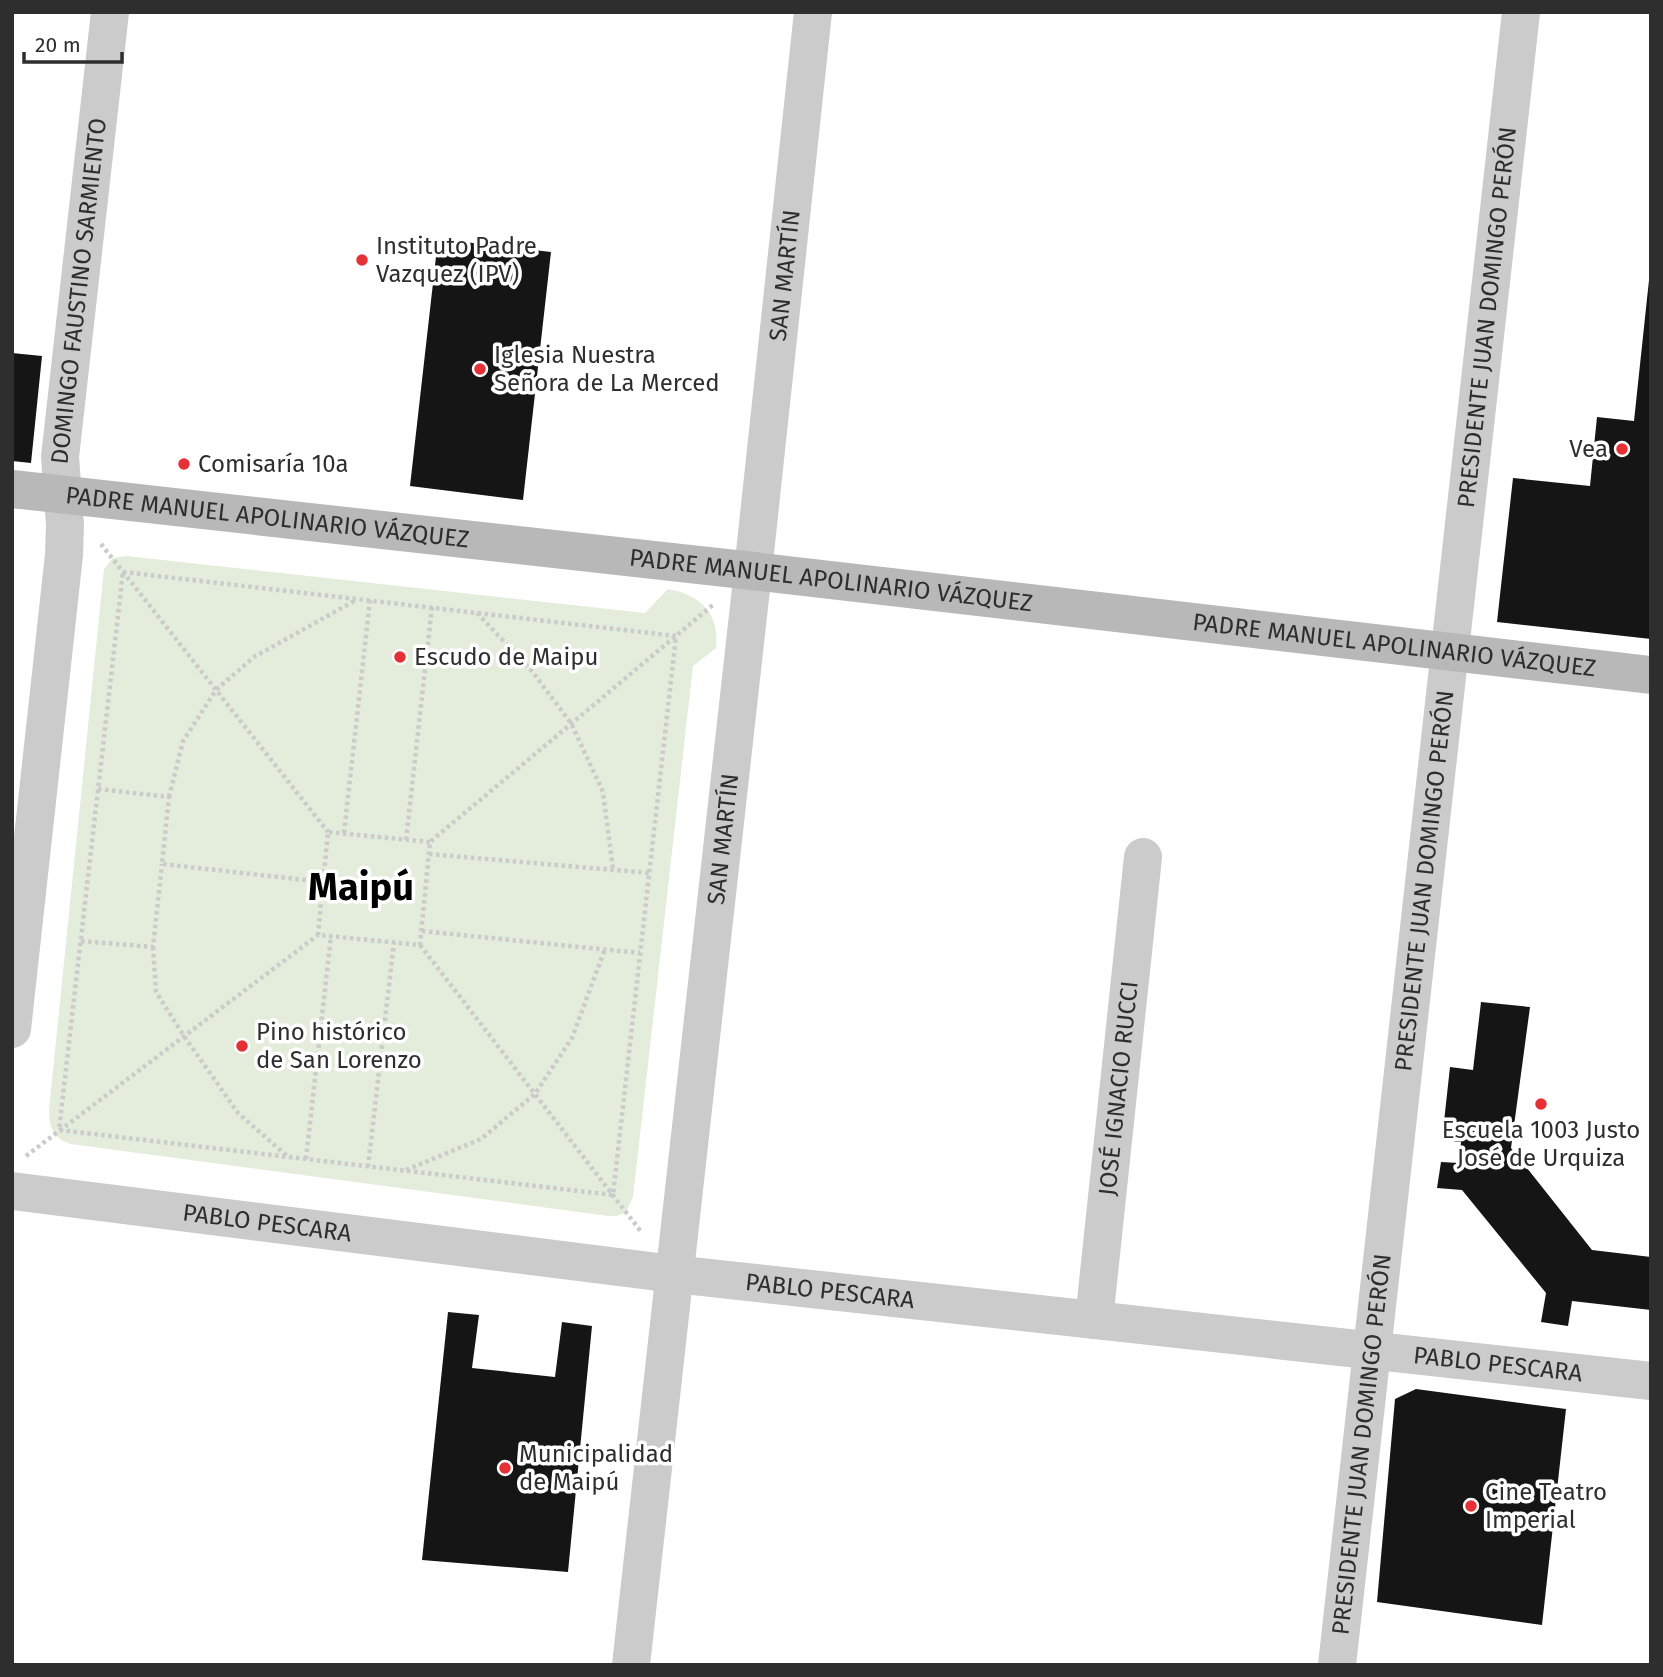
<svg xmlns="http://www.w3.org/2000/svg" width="1663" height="1677" font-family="'Fira Sans',sans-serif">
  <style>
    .green { fill: #e4ecdc }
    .building { fill: #151515 }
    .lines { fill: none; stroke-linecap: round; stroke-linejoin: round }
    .path { stroke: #cbcbcb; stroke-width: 4.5; stroke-dasharray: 3.5 3.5; stroke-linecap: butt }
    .street { stroke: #cbcbcb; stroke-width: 38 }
    .secondary { stroke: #b8b8b8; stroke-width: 38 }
    .poi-dot { fill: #e53136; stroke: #fff; stroke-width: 2.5 }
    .labels { text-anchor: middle; stroke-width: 7; stroke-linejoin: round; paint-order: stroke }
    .poi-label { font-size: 24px; fill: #2e2e2e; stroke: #fff; text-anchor: start }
    .street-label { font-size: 24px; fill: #2e2e2e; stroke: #fff }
    .town-label { font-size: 38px; font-weight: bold; fill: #000; stroke: #fff }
  </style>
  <rect width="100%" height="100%" fill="#fff"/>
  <path class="green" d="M126,556l519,57 23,-24c33,6 52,25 48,59l-23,18 -60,531 -7,15 -9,4h-9l-537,-72c-18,-5 -22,-17 -22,-34l55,-541 9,-11z"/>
  <path class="building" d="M438,239l113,13 -28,248 -113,-14z
    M1649,280l2,1v358l-154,-17 16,-144 77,8 7,-69 37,4z
    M12,353l30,3 -11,107 -19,-2z
    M1481,1002l49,5 -19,141 81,102 59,7v53l-79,-9 -4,25 -27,-4 5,-29 -84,-103 -25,-2 4,-26 18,1 2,-21 -19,-2 8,-73 23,3z
    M448,1312l31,3 -7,53 83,9 7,-55 30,4 -24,246 -146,-12z
    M1416,1389l150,20 -24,216 -165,-23 18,-203z"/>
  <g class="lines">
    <path class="path" d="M101,544l227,288
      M123,572l553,64 -63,559 -554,-65z
      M477,613l54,57 40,53 32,69 10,77
      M98,789l71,8 -7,67 161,18
      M169,797l14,-56 33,-51 38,-33 102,-57
      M344,833l26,-233
      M406,840l26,-233
      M430,842l-102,-10 -10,103 102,10 10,-103 284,-238
      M429,854l220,19
      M422,931l218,22
      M81,941l72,6 9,-83
      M420,945l222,288
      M153,947l3,45 28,44 54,77 49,43
      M26,1156l292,-221
      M306,1159l25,-223
      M368,1167l26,-225
      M406,1170l75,-31 54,-45 37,-56 33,-89"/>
    <g class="street">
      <path id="s1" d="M12,1029l52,-474 1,-30 -5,-68 50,-445"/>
      <path id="s2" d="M12,1191l662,83 977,107"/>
      <path id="s3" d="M1094,1320l49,-463"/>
      <path id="s4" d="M631,1665l122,-1094 60,-559"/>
      <path id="s5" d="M1337,1665l184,-1653"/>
    </g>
    <path class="secondary" id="s6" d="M12,489l741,82 898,104"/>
  </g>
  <g class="poi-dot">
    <circle cx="362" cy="260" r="7"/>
    <circle cx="480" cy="369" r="7"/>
    <circle cx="1622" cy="449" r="7"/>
    <circle cx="184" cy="464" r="7"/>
    <circle cx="400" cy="657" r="7"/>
    <circle cx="242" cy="1046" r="7"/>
    <circle cx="1541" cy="1104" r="7"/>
    <circle cx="505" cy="1468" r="7"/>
    <circle cx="1471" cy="1506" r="7"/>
  </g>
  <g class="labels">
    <g class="poi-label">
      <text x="376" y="254">Instituto Padre<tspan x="376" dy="28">Vazquez (IPV)</tspan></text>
      <text x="494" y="363">Iglesia Nuestra<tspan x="494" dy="28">Señora de La Merced</tspan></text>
      <text x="1608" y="457" text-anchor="end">Vea</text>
      <text x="198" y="472">Comisaría 10a</text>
      <text x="414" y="665">Escudo de Maipu</text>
      <text x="256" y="1040">Pino histórico<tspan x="256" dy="28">de San Lorenzo</tspan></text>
      <text x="1541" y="1138" text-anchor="middle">Escuela 1003 Justo<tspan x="1541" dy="28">José de Urquiza</tspan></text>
      <text x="519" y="1462">Municipalidad<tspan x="519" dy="28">de Maipú</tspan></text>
      <text x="1485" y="1500">Cine Teatro<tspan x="1485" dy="28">Imperial</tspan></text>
    </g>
    <g class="street-label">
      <text dy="8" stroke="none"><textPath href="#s4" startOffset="1398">SAN MARTÍN</textPath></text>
      <text dy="8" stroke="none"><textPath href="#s1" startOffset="742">DOMINGO FAUSTINO SARMIENTO</textPath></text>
      <text dy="8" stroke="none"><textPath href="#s5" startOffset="1356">PRESIDENTE JUAN DOMINGO PERÓN</textPath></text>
      <text dy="8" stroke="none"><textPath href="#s6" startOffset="257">PADRE MANUEL APOLINARIO VÁZQUEZ</textPath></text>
      <text dy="8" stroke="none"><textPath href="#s6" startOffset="824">PADRE MANUEL APOLINARIO VÁZQUEZ</textPath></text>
      <text dy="8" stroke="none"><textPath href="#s6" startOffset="1391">PADRE MANUEL APOLINARIO VÁZQUEZ</textPath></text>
      <text dy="8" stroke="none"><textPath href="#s4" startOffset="831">SAN MARTÍN</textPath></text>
      <text dy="8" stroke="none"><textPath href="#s5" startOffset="789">PRESIDENTE JUAN DOMINGO PERÓN</textPath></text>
      <text dy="8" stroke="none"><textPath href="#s3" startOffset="233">JOSÉ IGNACIO RUCCI</textPath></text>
      <text dy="8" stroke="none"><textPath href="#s2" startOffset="257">PABLO PESCARA</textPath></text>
      <text dy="8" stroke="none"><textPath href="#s2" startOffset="824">PABLO PESCARA</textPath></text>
      <text dy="8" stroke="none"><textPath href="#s2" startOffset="1496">PABLO PESCARA</textPath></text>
      <text dy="8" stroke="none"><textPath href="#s5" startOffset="222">PRESIDENTE JUAN DOMINGO PERÓN</textPath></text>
    </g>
    <g class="town-label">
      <text x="361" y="900">Maipú</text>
    </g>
  </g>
  <rect width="1663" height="1677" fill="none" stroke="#2e2e2e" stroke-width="28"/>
  <path d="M24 52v10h98v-10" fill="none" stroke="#2e2e2e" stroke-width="3.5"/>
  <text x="35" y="52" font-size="21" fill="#2e2e2e" stroke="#ffffff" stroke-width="5" paint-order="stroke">20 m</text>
</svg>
